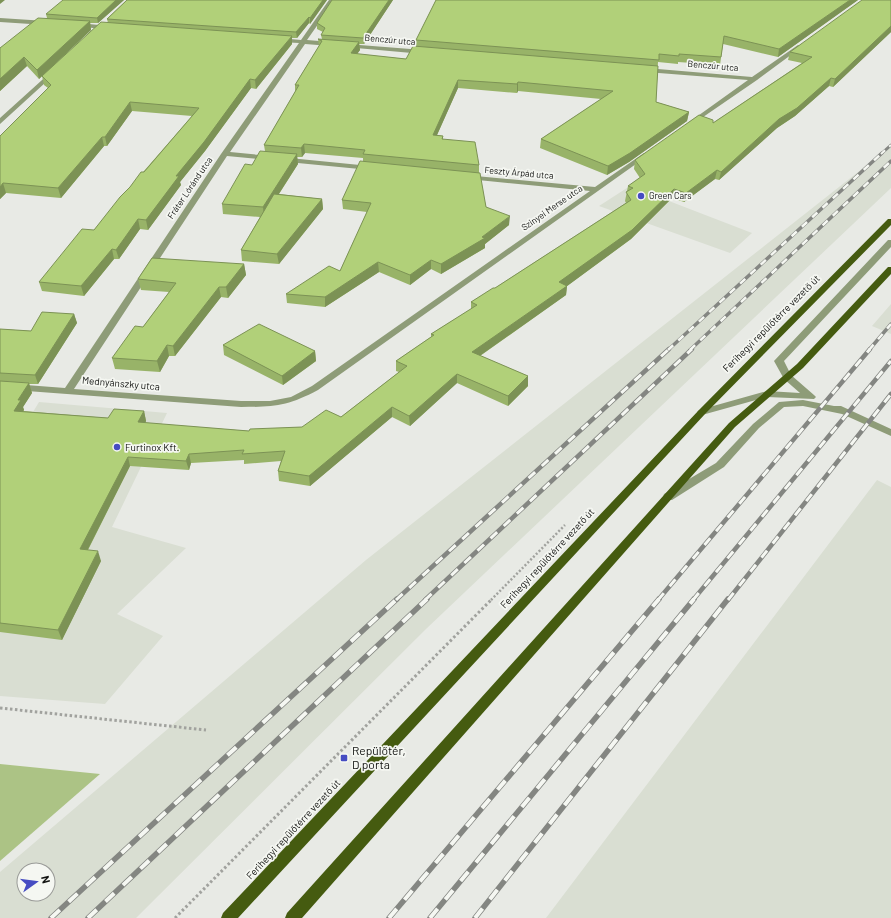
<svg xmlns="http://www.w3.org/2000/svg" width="891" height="918" font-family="Barlow,sans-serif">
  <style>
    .built { fill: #d9ded2; fill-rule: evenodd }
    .green { fill: #acc385 }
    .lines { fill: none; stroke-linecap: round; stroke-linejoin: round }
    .path-far1 { stroke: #a1a29e; stroke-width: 2.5; stroke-dasharray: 2 2; stroke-linecap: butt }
    .path { stroke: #a1a29e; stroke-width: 3; stroke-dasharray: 2.5 2.5; stroke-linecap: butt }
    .minor { fill: #8e9c78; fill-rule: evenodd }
    .major { fill: #455b10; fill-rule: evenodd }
    .rail-far3-casing { stroke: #848682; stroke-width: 3 }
    .rail-far2-casing { stroke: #848682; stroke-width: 3.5 }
    .rail-far1-casing { stroke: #848682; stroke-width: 4.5 }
    .rail-casing { stroke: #848682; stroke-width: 5.5 }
    .rail-far3 { stroke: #f5f7f2; stroke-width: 2; stroke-dasharray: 5.5; stroke-linecap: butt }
    .rail-far2 { stroke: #f5f7f2; stroke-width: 2.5; stroke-dasharray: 7; stroke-linecap: butt }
    .rail-far1 { stroke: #f5f7f2; stroke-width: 3; stroke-dasharray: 9; stroke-linecap: butt }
    .rail { stroke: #f5f7f2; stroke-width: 4; stroke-dasharray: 12; stroke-linecap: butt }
    .wall { fill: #98b368 }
    .shaded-wall { fill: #7c9255 }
    .building { fill: #b1d079; stroke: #7c9255 }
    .poi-dot { fill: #464cc2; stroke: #f5f7f2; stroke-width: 1.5 }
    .labels { text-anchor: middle; stroke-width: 3.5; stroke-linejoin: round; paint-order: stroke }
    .far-street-label { font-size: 9px; fill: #111210; stroke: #f5f7f2 }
    .far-poi-label { font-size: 9px; fill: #111210; stroke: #f5f7f2; text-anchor: start }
    .street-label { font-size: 10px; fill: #111210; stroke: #f5f7f2 }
    .poi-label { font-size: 10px; fill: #111210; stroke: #f5f7f2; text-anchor: start }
    .near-poi-label { font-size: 12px; fill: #111210; stroke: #f5f7f2; text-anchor: start }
  </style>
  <rect width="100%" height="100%" fill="#e8eae5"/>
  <path class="built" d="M891,146v42l-465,441 -290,289h-136v-46l366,-312zM24,870h24v24h-24z
    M630,186l122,47 -22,20 -131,-47z
    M891,304v30l-19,-8z
    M39,402l128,11 -55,114 74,21 -69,66 46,22 -58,68 -105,-8v-229z
    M877,480l14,7v431h-345z"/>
  <path class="green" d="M0,764l100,10 -100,87z"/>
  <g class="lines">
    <path class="path-far1" d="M491,600l74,-75"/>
    <path class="path" d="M0,708l206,22
      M175,918l317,-319"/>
    <path class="minor" d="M329,0h6l-28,40 24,2 3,2 -3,2 -26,-2 -75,108 140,14 4,2 -4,2 -143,-14 -153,233 167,12h29l21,-4 21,-11 278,-195 -122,-12h-3v-4l130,12 49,-34 6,1 -332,236c-30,16 -44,17 -77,17l-241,-18v-6l65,5 156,-234 78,-111 -20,-1 -3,-2 3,-2 22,2z
      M0,18l46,3 3,2 -3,2 -46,-3z
      M78,23l32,3 3,2 -3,2 -34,-4v-2z
      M347,44l76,6 3,2 -3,2 -78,-7 -1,-1z
      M798,45l5,1 -46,34 -67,46 -3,-2 1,-1 60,-43 -102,-8 -3,-2 3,-2 106,9z
      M52,71l5,1 -57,52v-6z
      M888,240h3v7l-107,114 7,14 23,20 2,2 -2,2 -47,-2 -65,18 -3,-1 -2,-2 2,-2 68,-19 33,2 -16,-14 -10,-18z
      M803,400l31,6h7l50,23v7l-49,-22 -39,-8 -19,1 -25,21 -35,39 -52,33h-8l-1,-3 1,-3 52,-31 37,-39 26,-22z"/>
    <path class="major" d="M888,219h3v6l-186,189 -467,504h-17l2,-5 476,-503z
      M888,267h3v7l-88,94 -68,59 -433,491h-17l2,-5 442,-490 68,-59z"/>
    <g class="rail-far3-casing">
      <path id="rail-far3" d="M881,154l10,-9"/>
    </g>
    <g class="rail-far2-casing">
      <path id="rail-far2" d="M668,350l214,-197
        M690,350l201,-189
        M869,350l22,-26"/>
    </g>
    <g class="rail-far1-casing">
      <path id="rail-far1" d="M396,600l273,-251
        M425,600l267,-251
        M658,600l212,-251
        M693,600l198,-239
        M728,600l163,-206"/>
    </g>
    <g class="rail-casing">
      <path id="rail" d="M51,918l346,-319
        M88,918l339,-319
        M389,918l270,-319
        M430,918l264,-319
        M475,918l253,-319"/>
    </g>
    <use href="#rail-far3" class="rail-far3"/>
    <use href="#rail-far2" class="rail-far2"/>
    <use href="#rail-far1" class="rail-far1"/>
    <use href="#rail" class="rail"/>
  </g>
  <path class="wall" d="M124,0l-26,23h-8l1,7 -38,36 55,-43 -1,-4 20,-19h200l-17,24 -1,-1 -12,15h-5v6l-36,45 -5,-1 -46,63 -25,31 1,3 -33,45 -8,-1 -21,30h-5l-30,37 -42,-5 -3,-9 55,-52 36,-43 62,-71 -60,-5 -25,35h-3l-43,52 -55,-5 -6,6v-63l48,-48 -4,-3 -2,-9 -3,3 -12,-13 -27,25v-43l47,-30 -1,-4z
    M332,0h61l-29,44h-5l1,6 -3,4 49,5 10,-13v-6l20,-40h422l-80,57 -55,-13 -3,21 -42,-3v2l-20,-2 -2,40 33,10 -2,9 -58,41 -22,13 -67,-27 1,-9 60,-40 -83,-8 -1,2 -59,-5 -21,47 6,1v3l36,26v8l7,34 23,18 -24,19v4l-44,26 -10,-5 -21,16 -31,-13 -54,35 -38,-4 -1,-9 54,-23 27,-59 -24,-3 -1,-9 21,-38v-4l-58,-5 -3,4h-5l1,7 -19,30 43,5 1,10 -44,55 -37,-3 -1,-11 19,-33 -37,-3 -1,-10 30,-39 13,-14 -1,-6 31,-53v-7l24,-39 -1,-7h4l-1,-4 2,-3 -6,-3v-6z
    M891,0v32l-58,55 -4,-1 -34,30 -18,12 -58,52 -4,-1 -31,23 -12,-4 -41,41 -64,47 -1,9 -86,61 48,20v10l-20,20 -51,-23 -47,43 -18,-9 -82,69 -31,-5 -1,-10 3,-10 -37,3v-4l-53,3 -2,7 -59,-4 -42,84 13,11 -39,79 -62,-8v-303l31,2 43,-17 3,9 -39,61h-9l3,9 -9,14 1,3 -1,1 85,7 36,-7 2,10 -1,2 104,8 53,-4 39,-10 58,-45 -3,-1v-10l35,-24v-3l40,-25v-7l24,-14 131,-85 -1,-2 3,-15 12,-8 -6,-9 1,-9 78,-37 89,-60 -14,-3 2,-8z
    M244,264l2,11 -18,23 -7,-1 -46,59h-6l-9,16 -45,-3 -3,-11 31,-31 26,-35 -28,-2 -3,-11z
    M223,345l92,6 1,10 -33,24 -59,-30z"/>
  <path class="shaded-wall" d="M0,0h5l-5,4z
    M116,0h8l-26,23 -1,-5z
    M323,0h4l-17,24v-6z
    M389,0h4l-29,44 -1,-6z
    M850,0h8l-80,57 1,-8z
    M309,17v6l-12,15 -1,-6z
    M90,21l1,9 -52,49 -2,-9z
    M891,26v6l-58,55 2,-8z
    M292,36v8l-36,45 -1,-9z
    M359,42l1,8 -8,11 -1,-8z
    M24,57l3,9 -27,25v-12z
    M831,78l-2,8 -34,30 -18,12 -58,52 2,-8 58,-53z
    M250,79l1,9 -46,63 -25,31 1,3 -33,45 -2,-10 30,-44z
    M458,80v8l-25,56v-9z
    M518,82v9l-1,2v-9z
    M130,102l2,9 -25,35 -2,-9z
    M689,112l-2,9 -58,41 -22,13 1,-9z
    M102,137l2,9 -43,52 -3,-10z
    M304,144l1,9 -3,4 -1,-9z
    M297,154l1,10 -34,53 -1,-10z
    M717,170l-2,9 -31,23 2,-9z
    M3,183l3,10 -6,6v-12z
    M674,189l-2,9 -41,41 -72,53v-10z
    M322,199l1,10 -44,55 -2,-10z
    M510,216l-1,9 -24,19v4l-44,26v-10l41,-27z
    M138,219l2,10 -21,30 -3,-9z
    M112,249l2,10 -30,37 -3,-10z
    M431,260v9l-21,16v-10z
    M378,262l1,10 -54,35v-10z
    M244,264l2,11 -18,23 -2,-11z
    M567,286l-1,9 -95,67 1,-10z
    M219,287l2,10 -46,59 -2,-10z
    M74,314l3,9 -39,61 -3,-9z
    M167,345l2,11 -9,16 -3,-11z
    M315,351l1,10 -33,24 -1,-9z
    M457,374v9l-47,43 -1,-10z
    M528,376v10l-20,20v-10z
    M29,383l3,10 -9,14 1,3 -6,10 -4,-9 4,-11z
    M392,407v10l-82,69 -1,-10z
    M144,411l2,10 -5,11 -3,-10z
    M189,454l2,9 -2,7 -3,-9z
    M128,457l2,9 -47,93 -3,-10z
    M98,551l3,10 -39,79 -4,-10z"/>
  <path class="building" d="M63,0h53l-19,18 -51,-4z
    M127,0h196l-13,18 -1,-1 -13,15 -189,-13z
    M332,0h57l-26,38 -42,-3 4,-7 -8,-5z
    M436,0h414l-71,49 -55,-13 -3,21 -42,-3v2l-20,-2v6l-243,-20z
    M862,0h29v26l-56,53 -4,-1 -34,30 -18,11 -58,53 -4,-2 -31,23 -12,-4 -42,41 -73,52 8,4 -95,66 56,24 -20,20 -51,-22 -48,42 -17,-9 -83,69 -31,-5 7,-20 -43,3 2,-4 -55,4 -3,7 -58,-4 -48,92 18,2 -40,79 -58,-7v-242l29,2 -11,17h3l-7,11 94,7 6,-9 30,2 -6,11 111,9 1,-2 52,-2 24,-17 15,7 66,-51 -11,-5 38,-26 -3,-1 46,-29 -6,-3 22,-14h2l136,-88 -5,-8 7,-4 -5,-2 17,-12 -10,-14 64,-45 14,5v3l99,-66 -22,-5z
    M38,18l52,3 -53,49 -13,-13 -24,22v-31z
    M101,22l191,14 -37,44 -5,-1 -46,63 -28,34h3l-33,44 -8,-1 -22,31 -4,-1 -31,37 -42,-4 43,-53 12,1 26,-33 10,-10 11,-15h3l55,-64 -69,-6 -25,35h-3l-44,51 -55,-5 -3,4v-51l51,-51 -9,-9z
    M318,39l41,3 -8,11 55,6 7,-13 245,20 -2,36 33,10 -59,41 -22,13 -67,-27 72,-48 -95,-9 -1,2 -59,-4 -25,55 10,1 -1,3 33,3 4,23 -116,-11 2,-4 -61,-6 -3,4 -37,-3 35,-60h-4l27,-44z
    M260,151l37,3 -34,53 -41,-3 23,-40 7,1z
    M360,161l120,12 6,34 24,9 -28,21 3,1 -44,26 -10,-4 -21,15 -32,-13 -53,35 -39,-3 43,-28 11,5 31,-68 -29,-3z
    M274,194l48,5 -45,55 -36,-4z
    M152,258l92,6 -18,23h-7l-46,59 -6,-1 -10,16 -45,-3 23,-32 8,1 33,-44 -38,-4z
    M42,312l32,2 -39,61 -35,-2v-44l31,2z
    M259,324l56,27 -33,25 -59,-31z"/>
  <g class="poi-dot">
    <circle cx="641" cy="196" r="4"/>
    <circle cx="117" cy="447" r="4"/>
    <rect x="340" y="754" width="8" height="8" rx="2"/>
  </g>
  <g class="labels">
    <g class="far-street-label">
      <text transform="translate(390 40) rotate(5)" y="3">Benczúr utca</text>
      <text transform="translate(713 66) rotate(5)" y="3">Benczúr utca</text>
      <text transform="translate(519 173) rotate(5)" y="3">Feszty Árpád utca</text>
      <text transform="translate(190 188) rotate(-56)" y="3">Fráter Lóránd utca</text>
      <text transform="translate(552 208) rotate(-35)" y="3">Szinyei Merse utca</text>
    </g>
    <g class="far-poi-label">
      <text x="649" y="199">Green Cars</text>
    </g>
    <g class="street-label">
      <text transform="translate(771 323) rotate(-45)" y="4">Ferihegyi repülőtérre vezető út</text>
      <text transform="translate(121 383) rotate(5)" y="4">Mednyánszky utca</text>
      <text transform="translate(547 558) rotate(-47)" y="4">Ferihegyi repülőtérre vezető út</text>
      <text transform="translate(293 829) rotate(-47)" y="4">Ferihegyi repülőtérre vezető út</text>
    </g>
    <g class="poi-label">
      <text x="125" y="451">Furtinox Kft.</text>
    </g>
    <g class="near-poi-label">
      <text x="352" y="755">Repülőtér,<tspan x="352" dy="14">D porta</tspan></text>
    </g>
  </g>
  <g transform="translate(36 882) rotate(76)"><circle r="19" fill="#f5f7f2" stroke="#9a9b98"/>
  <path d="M0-3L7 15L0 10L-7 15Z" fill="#464cc2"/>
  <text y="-6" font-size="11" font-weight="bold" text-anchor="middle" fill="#111210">N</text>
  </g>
</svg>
